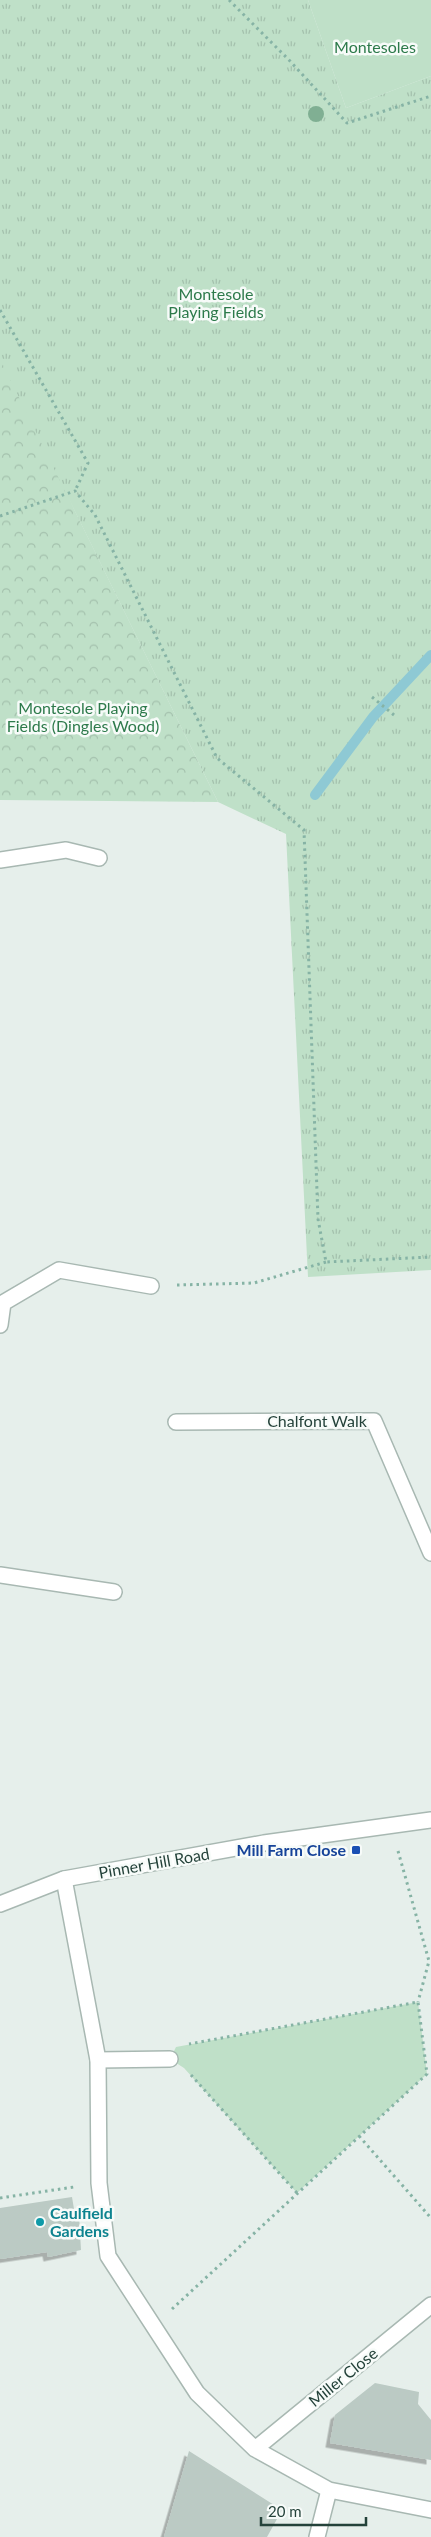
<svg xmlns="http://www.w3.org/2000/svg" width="431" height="2537" font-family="Lato,sans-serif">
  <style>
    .green { fill: #bfe0c8 }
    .forest { fill: url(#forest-crowns) }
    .park { fill: url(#park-tufts) }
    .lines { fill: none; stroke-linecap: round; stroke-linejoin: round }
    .stream { stroke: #8ec9d4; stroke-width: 10 }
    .building { fill: #bbcac4; filter: url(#shadow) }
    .service-casing { stroke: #a8b8b2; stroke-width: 18 }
    .minor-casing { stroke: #a8b8b2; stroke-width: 18 }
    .tertiary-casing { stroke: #a8b8b2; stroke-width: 18 }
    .path { stroke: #86b3a5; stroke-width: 3; stroke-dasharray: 2.5 4; stroke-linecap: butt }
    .service { stroke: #fff; stroke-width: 15 }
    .minor { stroke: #fff; stroke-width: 15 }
    .tertiary { stroke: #fff; stroke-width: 15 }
    .tree { fill: #80af93 }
    .transit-dot { fill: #1a4fb4; stroke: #f7fbf9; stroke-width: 2 }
    .culture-dot { fill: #0f9aa8; stroke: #f7fbf9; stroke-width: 2 }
    .labels { text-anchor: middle; stroke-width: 5; stroke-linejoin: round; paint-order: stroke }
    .park-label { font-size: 16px; fill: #2d7a4b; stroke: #f7fbf9 }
    .street-label { font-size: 16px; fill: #24423a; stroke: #f7fbf9 }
    .transit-label { font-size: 16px; font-weight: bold; fill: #164399; stroke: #f7fbf9; text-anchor: end }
    .culture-label { font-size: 16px; font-weight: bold; fill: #0d838f; stroke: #f7fbf9; text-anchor: start }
  </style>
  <defs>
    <pattern id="forest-crowns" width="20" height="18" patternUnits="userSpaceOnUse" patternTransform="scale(1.25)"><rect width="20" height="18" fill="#bfe0c8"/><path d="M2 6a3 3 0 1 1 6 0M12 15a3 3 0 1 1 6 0" fill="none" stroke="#a4c1ad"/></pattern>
    <pattern id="park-tufts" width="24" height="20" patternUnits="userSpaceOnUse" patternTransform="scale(1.25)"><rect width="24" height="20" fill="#bfe0c8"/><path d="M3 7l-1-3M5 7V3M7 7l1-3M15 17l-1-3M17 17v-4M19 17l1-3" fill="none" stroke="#a4c1ad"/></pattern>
    <filter id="shadow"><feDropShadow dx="-4.5" dy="4.5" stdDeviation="0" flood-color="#0004"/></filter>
  </defs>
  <rect width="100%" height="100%" fill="#e6efeb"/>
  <path class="green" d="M308,0h123v76l-85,32z
    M418,2002l9,72 -130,119 -113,-125 -14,-9 6,-12z"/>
  <path class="forest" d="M0,341l74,168 144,293 -218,-2z"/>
  <path class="park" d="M0,0h308l38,108 85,-32v1194l-123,7 -22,-443 -68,-32 -218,-443z"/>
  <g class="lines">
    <path class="stream" d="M315,795l58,-78 58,-62"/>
  </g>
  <path class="building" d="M72,2197l3,18h4l2,35 -33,7 -1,-5 -47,7v-51z
    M375,2383l44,9 -1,12 13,16v40l-101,-17 5,-28z
    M189,2451l93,59 -15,27h-103z"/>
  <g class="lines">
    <g class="service-casing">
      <path id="service" d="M0,1575l114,17
        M98,2060l72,-1"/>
    </g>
    <g class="minor-casing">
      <path id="minor" d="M0,860l66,-10 33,8
        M3,1303l56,-33 92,16
        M0,1325l3,-22
        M176,1422l198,-1 57,132
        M64,1879l34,181 1,123 9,73 89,137 58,56 74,41 102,20
        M255,2449l176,-144
        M317,2537l12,-47"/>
    </g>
    <g class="tertiary-casing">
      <path id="tertiary" d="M0,1904l64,-25 200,-36 167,-23"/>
    </g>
    <path class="path" d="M229,0l60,60 58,63 84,-27
      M0,310l88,153 -13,28
      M0,516l75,-25 20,24 122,243 87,72 14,389 8,43 105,-5
      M372,697l22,18
      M177,1285l77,-2 72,-21
      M398,1851l31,110 -11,41
      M191,2075l106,118
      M359,2136l72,82
      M0,2198l74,-11
      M172,2309l255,-235 -9,-72 -229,42"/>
    <use href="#service" class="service"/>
    <use href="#minor" class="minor"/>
    <use href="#tertiary" class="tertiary"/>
  </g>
  <circle class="tree" cx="316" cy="114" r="8"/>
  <rect class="transit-dot" x="351" y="1845" width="10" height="10" rx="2.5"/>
  <circle class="culture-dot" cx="40" cy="2222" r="5"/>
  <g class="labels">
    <g class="park-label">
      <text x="375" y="53">Montesoles</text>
      <text x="216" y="300">Montesole<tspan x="216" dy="18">Playing Fields</tspan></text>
      <text x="83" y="714">Montesole Playing<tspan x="83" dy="18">Fields (Dingles Wood)</tspan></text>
    </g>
    <g class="street-label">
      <text x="317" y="1427">Chalfont Walk</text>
      <text transform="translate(154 1863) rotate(-10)" y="6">Pinner Hill Road</text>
      <text transform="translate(343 2377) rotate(-39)" y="6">Miller Close</text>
    </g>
    <g class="transit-label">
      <text x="346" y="1856">Mill Farm Close</text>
    </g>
    <g class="culture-label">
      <text x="50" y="2219">Caulfield<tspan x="50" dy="18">Gardens</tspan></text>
    </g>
  </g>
  <path d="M261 2517v8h105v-8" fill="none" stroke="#24423a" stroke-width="2.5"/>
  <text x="268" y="2517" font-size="15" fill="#24423a" stroke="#f7fbf9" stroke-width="4" paint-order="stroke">20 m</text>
</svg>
